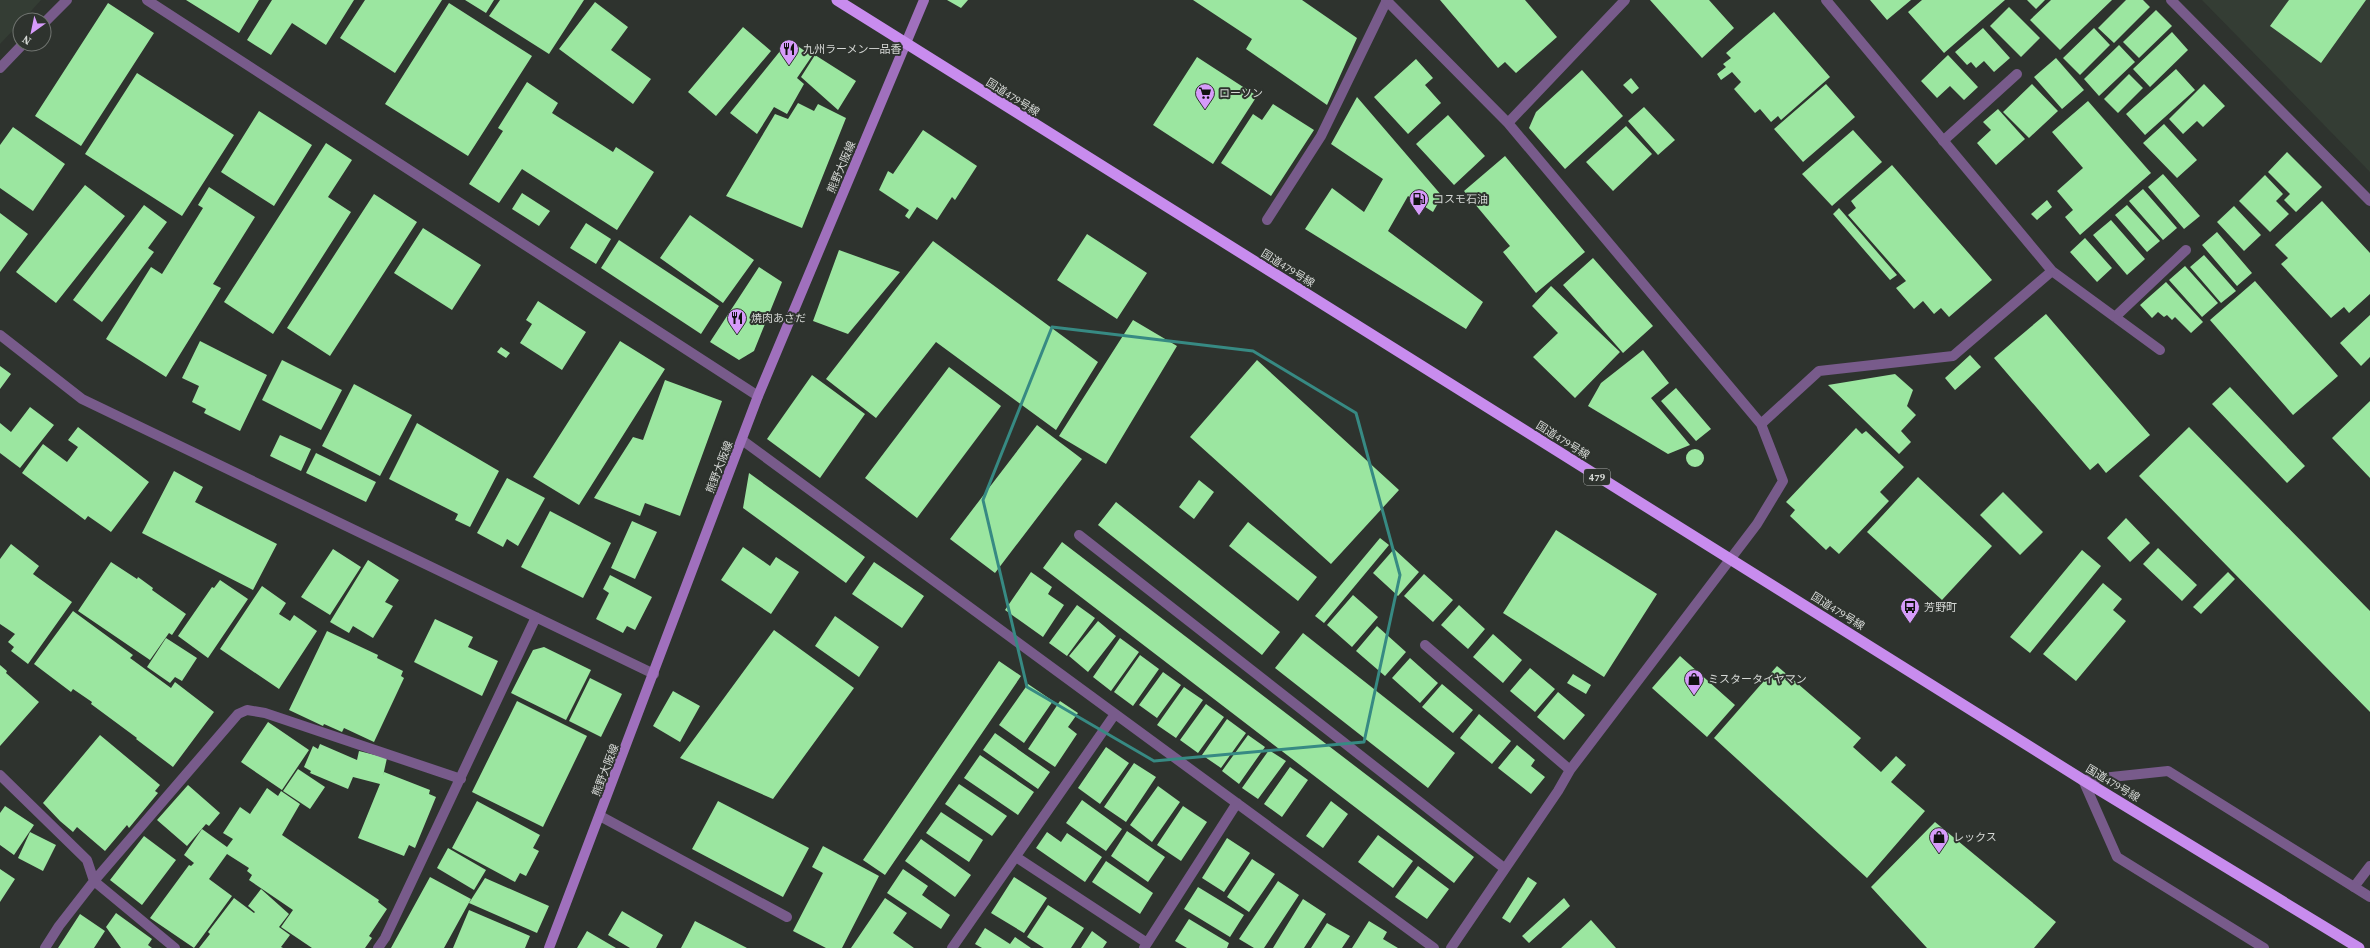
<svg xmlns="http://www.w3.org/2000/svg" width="2370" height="948" font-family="'Source Serif 4','Noto Sans JP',serif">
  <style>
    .built { fill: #343d34 }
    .building { fill: #9be6a0 }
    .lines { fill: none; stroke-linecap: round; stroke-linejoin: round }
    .service { stroke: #785b8b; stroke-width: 10 }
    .minor { stroke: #785b8b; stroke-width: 10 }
    .secondary { stroke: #a070bd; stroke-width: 10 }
    .trunk { stroke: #c88cee; stroke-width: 11 }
    .marked { fill: none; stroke: #378a83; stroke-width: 3; stroke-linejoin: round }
    .labels { text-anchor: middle; stroke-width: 4; stroke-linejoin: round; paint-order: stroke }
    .shield { fill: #2e332e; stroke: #a4a7a4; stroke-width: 1 }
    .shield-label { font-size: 10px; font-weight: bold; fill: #d6d9d6 }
    .poi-label { font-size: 11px; fill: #d6d9d6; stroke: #2e332e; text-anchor: start }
    .street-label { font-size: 11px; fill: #d6d9d6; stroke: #2e332e }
  </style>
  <rect width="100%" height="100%" fill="#2e332e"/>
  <path class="built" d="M0,0h41l-18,20h-3v3l-20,21z
    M2202,0h168v172z"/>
  <path class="building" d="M186,0h73l-20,33z
    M272,0h82l-28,45 -34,-22 -21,32 -24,-15z
    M365,0h77l-47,73 -55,-35z
    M465,0h29l-8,13z
    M500,0h84l-35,54 -60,-38z
    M947,0h21l-7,8z
    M1193,0h109l55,38 -30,67 -81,-56 6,-10z
    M1440,0h85l32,37 -41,36 -11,-11 -7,6z
    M1650,0h59l25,28 -32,30z
    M1870,0h41l-24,20z
    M1922,0h83l-61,53 -36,-41z
    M2027,0h18l-9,9z
    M2051,0h61l-52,50 -30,-30z
    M2126,0h17l7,7 -36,36 -16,-15z
    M2289,0h77l-45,63 -51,-37z
    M595,2l33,25 -17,23 40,29 -18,25 -74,-55z
    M108,3l46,30 -73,113 -46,-30z
    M449,3l83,53 -64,100 -83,-52z
    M2009,7l31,31 -19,19 -31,-31z
    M2156,10l16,16 -33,32 -16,-16z
    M1774,12l56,65 -49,43 -3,-4 -7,6 -11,-13 -5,4 -21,-24 7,-7 -9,-10 -11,8 -4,-6 9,-7 -3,-3 8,-6 -5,-5z
    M743,27l28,24 -55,65 -28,-24z
    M1983,28l27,30 -16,14 -10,-11 -8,7 -5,-6 -4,3 -12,-13z
    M2094,28l16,17 -30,30 -17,-17z
    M2172,32l16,18 -38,37 -17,-18z
    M789,40l23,16 -15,22 7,6 -17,30 -13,-7 -17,27 -27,-21z
    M2119,45l16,17 -36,34 -15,-17z
    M815,55l41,26 -18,29 -37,-33z
    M1948,55l30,32 -14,13 -14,-14 -13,12 -16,-17z
    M1197,57l60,39 -44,68 -60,-39z
    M2056,58l28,32 -22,19 -28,-32z
    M1416,59l17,19 -8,7 16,18 -33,31 -34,-37z
    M2176,69l19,21 -50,45 -19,-21z
    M1582,70l41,46 -58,53 -36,-41 7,-16z
    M137,73l97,62 -52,81 -97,-62z
    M2129,74l14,14 -25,25 -14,-14z
    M1631,78l8,10 -7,6 -9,-9z
    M527,82l31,21 -6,10 61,39 3,-5 38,25 -37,58 -95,-61 -23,34 -30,-19 34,-53 -5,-3z
    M1826,84l29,33 -52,45 -29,-33z
    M2032,84l26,27 -29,27 -26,-26z
    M2204,84l21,22 -22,21 -6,-6 -14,13 -14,-15z
    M1357,97l85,99 -9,16 -25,-16 -20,35 95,71 -17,27 -161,-100 27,-41 32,24 19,-33 -52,-35z
    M2088,101l63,72 -71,62 -15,-18 8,-7 -16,-19 26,-23 -31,-36z
    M798,103l16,8 4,-7 28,14 -44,110 -76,-32 49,-82 13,5z
    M1273,104l41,26 -43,66 -50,-33 32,-49 9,6z
    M1644,107l31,33 -17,15 -30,-34z
    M1998,109l27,30 -29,26 -19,-22 14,-13 -8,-8z
    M259,111l53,34 -38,61 -53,-34z
    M1448,115l37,41 -31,29 -38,-41z
    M2164,124l33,36 -20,18 -34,-35z
    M1626,126l26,28 -39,37 -27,-29z
    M13,127l52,37 -32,47 -33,-23v-43z
    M923,130l54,36 -22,34 -3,-3 -15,23 -20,-13 -8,12 -4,-3 4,-6 -30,-20 9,-19 5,3z
    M1853,130l29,32 -50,44 -30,-32z
    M326,143l26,17 -24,37 23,15 -78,122 -49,-32z
    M2287,152l35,35 -26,25 -12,-12 6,-6 -22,-22z
    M1505,156l80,96 -49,41 -33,-41 7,-6 -46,-55z
    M1892,165l100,115 -43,37 -8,-9 -7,6 -11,-13 -9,8 -18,-21 10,-7 -58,-66 8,-7 -5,-7z
    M2163,174l37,42 -16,13 -36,-42z
    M2265,175l18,19 -7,7 13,13 -19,18 -31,-31z
    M85,185l40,31 -69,87 -40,-31z
    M209,187l46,30 -42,67 8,4 -55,89 -60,-38 45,-72 11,7 41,-66 -5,-3z
    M2143,189l34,39 -14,12 -34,-39z
    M522,193l28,18 -11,15 -27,-17z
    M374,194l43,28 -87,134 -43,-28z
    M2047,200l5,7 -15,13 -6,-6z
    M2322,201l48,52v41l-21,19 -5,-6 -13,11 -50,-54 7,-6 -13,-13z
    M144,205l23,17 -19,26 6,4 -52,70 -29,-22z
    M2127,205l33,36 -13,11 -32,-37z
    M2234,206l27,29 -17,16 -27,-29z
    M1839,208l58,67 -7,5 -57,-66z
    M0,213l28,21 -28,38z
    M690,215l64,45 -31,43 -63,-45z
    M2111,220l34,39 -18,16 -34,-40z
    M586,223l25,16 -15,25 -26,-16z
    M423,228l58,37 -29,45 -58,-37z
    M2217,232l35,41 -15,13 -35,-41z
    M1087,234l60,39 -30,46 -60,-39z
    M2085,238l27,30 -15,14 -27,-30z
    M619,240l100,66 -18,28 -100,-66z
    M933,241l165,121 -42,68 -120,-88 -60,76 -50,-39z
    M839,250l61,22 -52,62 -35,-13z
    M2204,255l32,36 -15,12 -31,-36z
    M1593,258l60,68 -30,27 -60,-68z
    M2185,266l33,37 -16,14 -33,-37z
    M759,267l23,15 -28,69 -15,9 -29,-18z
    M2255,281l83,95 -45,39 -83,-95z
    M2166,282l37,40 -12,11 -16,-16 -3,3 -5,-5 -3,2 -6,-5 -6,6 -12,-13z
    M1551,286l69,66 -45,46 -42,-41 25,-24 -26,-27z
    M538,301l48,31 -24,38 -42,-27 12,-19 -6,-4z
    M2046,314l104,121 -44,38 -8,-10 -8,7 -96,-112z
    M2370,315v42l-9,9 -21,-23z
    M1133,320l44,26 -71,118 -47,-28z
    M200,341l67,34 -27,56 -36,-18 2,-4 -14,-7 7,-16 -17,-8z
    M620,341l45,28 -86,136 -46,-28z
    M501,347l9,6 -4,5 -9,-6z
    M1643,350l26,33 -18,15 39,47 -22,9 -80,-48 13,-23z
    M1970,355l11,12 -26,23 -10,-12z
    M282,360l60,30 -21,40 -59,-30z
    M1257,360l142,130 -68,74 -141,-127z
    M0,366l11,8 -11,15z
    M949,367l52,39 -84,112 -52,-40z
    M1895,374l18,16 -6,16 9,9 -15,16 10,11 -12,12 -71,-69z
    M812,375l53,39 -45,64 -53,-39z
    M665,380l57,21 -42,115 -35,-13 -5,13 -46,-18 39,-61 10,3z
    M354,384l58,31 -32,61 -58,-30z
    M2230,387l75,79 -18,17 -75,-79z
    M1676,388l35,41 -15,12 -35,-40z
    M2370,401v77l-38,-40z
    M30,407l24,18 -34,43 -20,-15v-30l11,9z
    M417,423l82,48 -29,56 -15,-7 3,-6 -69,-35z
    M1037,425l45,34 -87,114 -45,-34z
    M78,427l71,55 -38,50 -23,-16 -3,4 -63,-47 21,-29 24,18 11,-15 -10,-7z
    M2189,427l181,184v101l-231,-236z
    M1856,428l6,6 4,-3 38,36 -24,25 9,9 -50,53 -9,-8 -4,4 -36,-34 5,-6 -9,-8z
    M280,435l31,14 -10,22 -31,-15z
    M1686 458a9 9 0 1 1 18 0a9 9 0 1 1-18 0Z
    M316,453l60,29 -10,20 -60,-29z
    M174,471l29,16 -8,15 82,42 -24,46 -111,-57z
    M749,473l116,84 -19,26 -103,-75z
    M1918,477l74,69 -50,54 -75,-68z
    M507,478l38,20 -27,48 -11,-7 -4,8 -26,-14z
    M1199,480l15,12 -20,27 -15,-12z
    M2003,492l40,40 -23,23 -40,-40z
    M1116,502l164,130 -18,23 -164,-130z
    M550,511l61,32 -28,55 -62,-31z
    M2126,518l24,25 -20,19 -23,-24z
    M632,521l25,11 -22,47 -24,-11z
    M1248,522l69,55 -19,24 -69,-55z
    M1556,530l101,64 -53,83 -101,-64z
    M1380,538l9,7 -65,78 -9,-7z
    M1062,542l412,315 -20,26 -411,-315z
    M11,544l28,22 -6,8 39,28 -44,62 -17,-13 3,-4 -6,-5 7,-8 -15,-10v-65z
    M743,547l27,19 6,-9 23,15 -28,42 -50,-34z
    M2158,548l39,37 -15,16 -39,-37z
    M333,549l28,18 -31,48 -29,-18z
    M1394,549l25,23 -21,24 -25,-23z
    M2082,550l19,16 -71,87 -20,-16z
    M368,560l31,20 -14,22 8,4 -20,32 -20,-12 -4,7 -19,-11z
    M111,562l26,17 1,-2 15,11 -1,2 34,24 -14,21 -3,-2 -19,27 -72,-49z
    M874,562l50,34 -22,32 -50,-34z
    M1031,572l21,15 -4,7 16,11 -21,32 -38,-27z
    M2228,572l7,7 -34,35 -8,-7z
    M1424,574l29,26 -20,22 -29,-26z
    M610,575l42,22 -17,33 -8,-4 -4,7 -27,-14 13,-26 -6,-4z
    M220,580l28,19 -40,59 -30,-22 34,-49 2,1z
    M2103,583l19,16 -9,11 13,11 -50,60 -33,-27z
    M262,586l24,17 -7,11 11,7 4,-6 23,16 -38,58 -59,-40z
    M1353,595l25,22 -26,30 -25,-22z
    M1077,605l18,13 -28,38 -18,-13z
    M1459,605l26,24 -17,20 -27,-24z
    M73,611l60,44 -3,3 41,30 4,-6 39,30 -41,55 -37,-28 1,-1 -46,-34 1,-2 -19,-13 -2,3 -37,-28z
    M835,616l44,31 -20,30 -44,-31z
    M435,619l38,18 -5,10 30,14 -16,35 -68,-34z
    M1098,621l18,15 -28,36 -19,-16z
    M1377,626l29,26 -21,24 -29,-25z
    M774,630l80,58 -81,111 -93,-41z
    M327,631l51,24 -1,3 26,13 -2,5 3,2 -30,64 -30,-14 -2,4 -18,-8 -1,2 -34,-16z
    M1303,633l152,120 -27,35 -153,-120z
    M1493,634l29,26 -19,23 -30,-26z
    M166,638l31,20 -15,23 -7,-4 -5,6 -23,-16z
    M1120,638l19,14 -28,39 -18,-14z
    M544,647l47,23 -25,50 -55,-27 22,-43z
    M1140,655l19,14 -26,37 -19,-14z
    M1680,656l55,49 -28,32 -55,-49z
    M1410,658l28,25 -18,20 -28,-25z
    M999,661l22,15 -136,199 -22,-15z
    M0,665l7,6 -1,2 33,29 -39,44z
    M1777,666l84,72 -8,9 28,25 15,-16 10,9 -15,17 34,29 -58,67 -153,-140z
    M1530,668l25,21 -20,23 -25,-21z
    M1163,672l18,13 -24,33 -18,-13z
    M1573,674l18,11 -5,9 -19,-11z
    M590,678l32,16 -21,43 -32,-16z
    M1028,684l25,17 -29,42 -25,-18z
    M1442,684l31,26 -20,23 -31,-26z
    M1184,687l19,13 -27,38 -19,-13z
    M673,691l27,15 -20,36 -27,-16z
    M1558,692l27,23 -21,25 -27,-23z
    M517,701l70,35 -44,91 -71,-35z
    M1060,701l18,12 -10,14 9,7 -22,33 -27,-18z
    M1206,704l18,13 -26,36 -18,-13z
    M1479,714l32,27 -19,23 -32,-26z
    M1227,719l19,14 -25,35 -19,-13z
    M268,722l41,28 -27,40 -41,-28z
    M995,733l55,39 -12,17 -55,-39z
    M100,735l60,50 -5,6 3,2 -29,35 -2,-3 -22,26 -28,-24 -4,5 -13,-11 -17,-18z
    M1248,735l17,12 -26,37 -17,-13z
    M320,744l37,16 2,-9 28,7 -4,18 1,-4 46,18 -1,4 7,3 -21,51 -6,-3 -5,11 -46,-18 22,-54 -27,-7 -5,12 -38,-16 1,-2 -7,-4 9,-21 5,3z
    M1517,745l18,15 -4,6 14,11 -14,17 -33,-26z
    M1106,747l23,16 -29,41 -22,-16z
    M1269,750l17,11 -28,38 -16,-11z
    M980,755l54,37 -16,23 -54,-37z
    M1134,763l22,14 -30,45 -22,-15z
    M1290,767l18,13 -26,37 -18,-13z
    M298,769l27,18 -15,22 -27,-18z
    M959,784l48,32 -15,20 -47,-32z
    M188,785l32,28 -11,13 -3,-2 -19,22 -30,-26z
    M1158,786l22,16 -28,40 -22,-17z
    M267,788l11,8 3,-5 19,13 -18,31 97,65 -1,2 9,7 -18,27 3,2 -7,10h-53l-31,-21 12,-17 -44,-30 3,-5 -5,-4 2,-3 -22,-14 -18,25 23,17 -38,52 -44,-30 39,-53 2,1 3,-3 -10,-8 18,-26 25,18 6,-8 -10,-6 17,-26 10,7z
    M1082,800l40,29 -16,22 -40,-28z
    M477,801l63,34 -7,13 6,3 -13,25 -6,-3 -5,9 -63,-34z
    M718,801l91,47 -26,49 -91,-48z
    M1331,801l17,13 -25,34 -17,-12z
    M5,806l29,19 -20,30 -14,-10v-32z
    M1183,806l24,16 -26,39 -24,-16z
    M941,812l42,28 -14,22 -43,-29z
    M1935,822l121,100 -22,26h-107l-56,-61z
    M1127,831l38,26 -17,25 -37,-26z
    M30,832l26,13 -13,26 -25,-13z
    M1047,832l14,10 6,-9 35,24 -17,25 -49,-34z
    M1378,835l35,26 -20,27 -35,-26z
    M144,836l32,24 -34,45 -32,-25z
    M1227,838l23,15 -26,39 -22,-14z
    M921,839l50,36 -16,22 -50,-36z
    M823,846l56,30 -37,72h-16l-33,-17 30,-58 -11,-6z
    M448,848l38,22 -12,20 -37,-22z
    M1252,859l23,15 -26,38 -22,-15z
    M1106,861l47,32 -13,21 -48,-32z
    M1418,866l31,23 -22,30 -32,-22z
    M0,869l15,10 -15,23z
    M903,869l25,17 -6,9 28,20 -9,14 -54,-36z
    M430,877l41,22 -27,49h-53z
    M1014,877l33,21 -23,35 -33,-20z
    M1528,877l9,6 -27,40 -8,-5z
    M485,878l64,28 -12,27 -68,-30z
    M1278,881l21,14 -35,53h-10l-15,-9z
    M1198,887l46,28 -14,22 -46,-28z
    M261,889l28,25 -10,13 11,8 -9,12 2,1h-84l11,-14 -2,-2 26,-34 20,15 1,-1 -7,-6z
    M885,898l22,15 -14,20 21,15h-63z
    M1564,898l6,8 -41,37 -7,-7z
    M1303,899l23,15 -22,34h-31z
    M1048,905l36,23 -13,20h-27l-17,-11z
    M469,910l61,26 -5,12h-72z
    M622,911l41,24 -7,13h-26l-22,-13z
    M116,913l36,26 -4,6 4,3h-31l-15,-21z
    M80,914l25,17 -11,17h-36z
    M1189,919l40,24 -2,5h-40l-12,-7z
    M1591,920l25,28h-55z
    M695,921l52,27h-66z
    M1369,921l18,11 -4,7 15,9h-46z
    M1327,923l23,13 -8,12h-31z
    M985,928l25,16 5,-7 16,11h-49l-7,-4z
    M587,931l29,17h-39z
    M1092,931l15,11 -4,6h-22z"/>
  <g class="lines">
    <path class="service" d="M1943,141l74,-67
      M1267,220l54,-84 66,-136
      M2354,887l16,-21"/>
    <path class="minor" d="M147,0l611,396
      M1386,0l122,123 253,301 22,57 -26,43 -187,246 -12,21 -107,157
      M1826,0l226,271 108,79
      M2171,0l199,201
      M44,23l23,-23
      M0,68l23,-24
      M1508,123l117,-123
      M2115,317l71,-67
      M0,335l82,64 572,275
      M1761,424l58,-53 134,-15 99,-85
      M742,440l692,508
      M1079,535l425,333
      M1425,645l145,125
      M0,775l87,85 7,21 81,67
      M600,816l187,101
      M1016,857l131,86
      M45,948l14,-22 35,-45 144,-167 9,-4 18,3 196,66
      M378,948l7,-10 151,-321
      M952,948l163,-234
      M1144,948l93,-145
      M2264,948l-147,-91 -34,-77 85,-9 202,126"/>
    <path class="secondary" d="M549,948l209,-552 166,-396"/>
    <path class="trunk" d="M837,0l1246,780 276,168"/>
  </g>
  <path class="marked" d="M1052,327l201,24 103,62 44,162 -36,167 -210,19 -127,-74 -44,-187z"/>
  <defs>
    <g id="restaurant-pin" transform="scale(1)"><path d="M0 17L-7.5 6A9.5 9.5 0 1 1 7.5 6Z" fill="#d69bfa" stroke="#2e332e"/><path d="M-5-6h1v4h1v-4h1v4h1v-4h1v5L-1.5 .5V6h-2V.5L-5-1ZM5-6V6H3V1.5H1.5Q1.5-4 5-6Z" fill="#111"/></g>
    <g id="supermarket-pin" transform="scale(1)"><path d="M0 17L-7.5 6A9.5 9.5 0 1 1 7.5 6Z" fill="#d69bfa" stroke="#2e332e"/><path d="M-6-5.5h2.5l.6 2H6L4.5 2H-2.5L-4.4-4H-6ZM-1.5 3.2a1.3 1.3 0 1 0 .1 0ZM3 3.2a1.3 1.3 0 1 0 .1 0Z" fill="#111"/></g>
    <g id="fuel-pin" transform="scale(1)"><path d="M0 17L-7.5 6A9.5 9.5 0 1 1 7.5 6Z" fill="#d69bfa" stroke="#2e332e"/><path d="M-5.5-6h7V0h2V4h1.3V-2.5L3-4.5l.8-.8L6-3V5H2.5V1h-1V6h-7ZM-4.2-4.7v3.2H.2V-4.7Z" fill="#111"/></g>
    <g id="bus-pin" transform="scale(1)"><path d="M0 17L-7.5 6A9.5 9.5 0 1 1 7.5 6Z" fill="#d69bfa" stroke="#2e332e"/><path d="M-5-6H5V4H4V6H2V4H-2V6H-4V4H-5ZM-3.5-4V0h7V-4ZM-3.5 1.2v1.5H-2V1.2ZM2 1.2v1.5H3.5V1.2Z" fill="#111"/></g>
    <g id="shop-pin" transform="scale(1)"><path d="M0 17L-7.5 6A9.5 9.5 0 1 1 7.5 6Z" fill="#d69bfa" stroke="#2e332e"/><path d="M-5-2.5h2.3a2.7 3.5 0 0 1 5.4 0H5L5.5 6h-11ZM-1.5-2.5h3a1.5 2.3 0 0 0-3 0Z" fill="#111"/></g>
  </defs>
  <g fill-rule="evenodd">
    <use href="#restaurant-pin" x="789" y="49"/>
    <use href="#supermarket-pin" x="1205" y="93"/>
    <use href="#fuel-pin" x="1419" y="199"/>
    <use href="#restaurant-pin" x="737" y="318"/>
    <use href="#bus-pin" x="1910" y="607"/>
    <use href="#shop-pin" x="1694" y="679"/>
    <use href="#shop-pin" x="1939" y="837"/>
  </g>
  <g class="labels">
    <rect class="shield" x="1584" y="469" width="26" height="16" rx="3"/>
    <g class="shield-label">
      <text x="1597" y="481">479</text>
    </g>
    <g class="poi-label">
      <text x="803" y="53">九州ラーメン一品香</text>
      <text x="1219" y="97">ローソン</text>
      <text x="1433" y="203">コスモ石油</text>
      <text x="751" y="322">焼肉あさだ</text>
      <text x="1924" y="611">芳野町</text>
      <text x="1708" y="683">ミスタータイヤマン</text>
      <text x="1953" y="841">レックス</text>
    </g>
    <g class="street-label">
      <text transform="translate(1013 97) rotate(32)" y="4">国道479号線</text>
      <text transform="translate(841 167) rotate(-67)" y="4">熊野大阪線</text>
      <text transform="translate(1288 268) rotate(32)" y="4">国道479号線</text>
      <text transform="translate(1563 440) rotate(32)" y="4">国道479号線</text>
      <text transform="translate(719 467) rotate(-69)" y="4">熊野大阪線</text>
      <text transform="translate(1838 611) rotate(32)" y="4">国道479号線</text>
      <text transform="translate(605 770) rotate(-69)" y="4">熊野大阪線</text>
      <text transform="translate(2113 783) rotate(31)" y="4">国道479号線</text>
    </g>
  </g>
  <g transform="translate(32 32) rotate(213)"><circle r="19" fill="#2e332e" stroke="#717571"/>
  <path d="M0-3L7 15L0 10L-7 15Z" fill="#d69bfa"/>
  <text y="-6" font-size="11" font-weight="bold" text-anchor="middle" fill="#d6d9d6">N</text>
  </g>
</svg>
